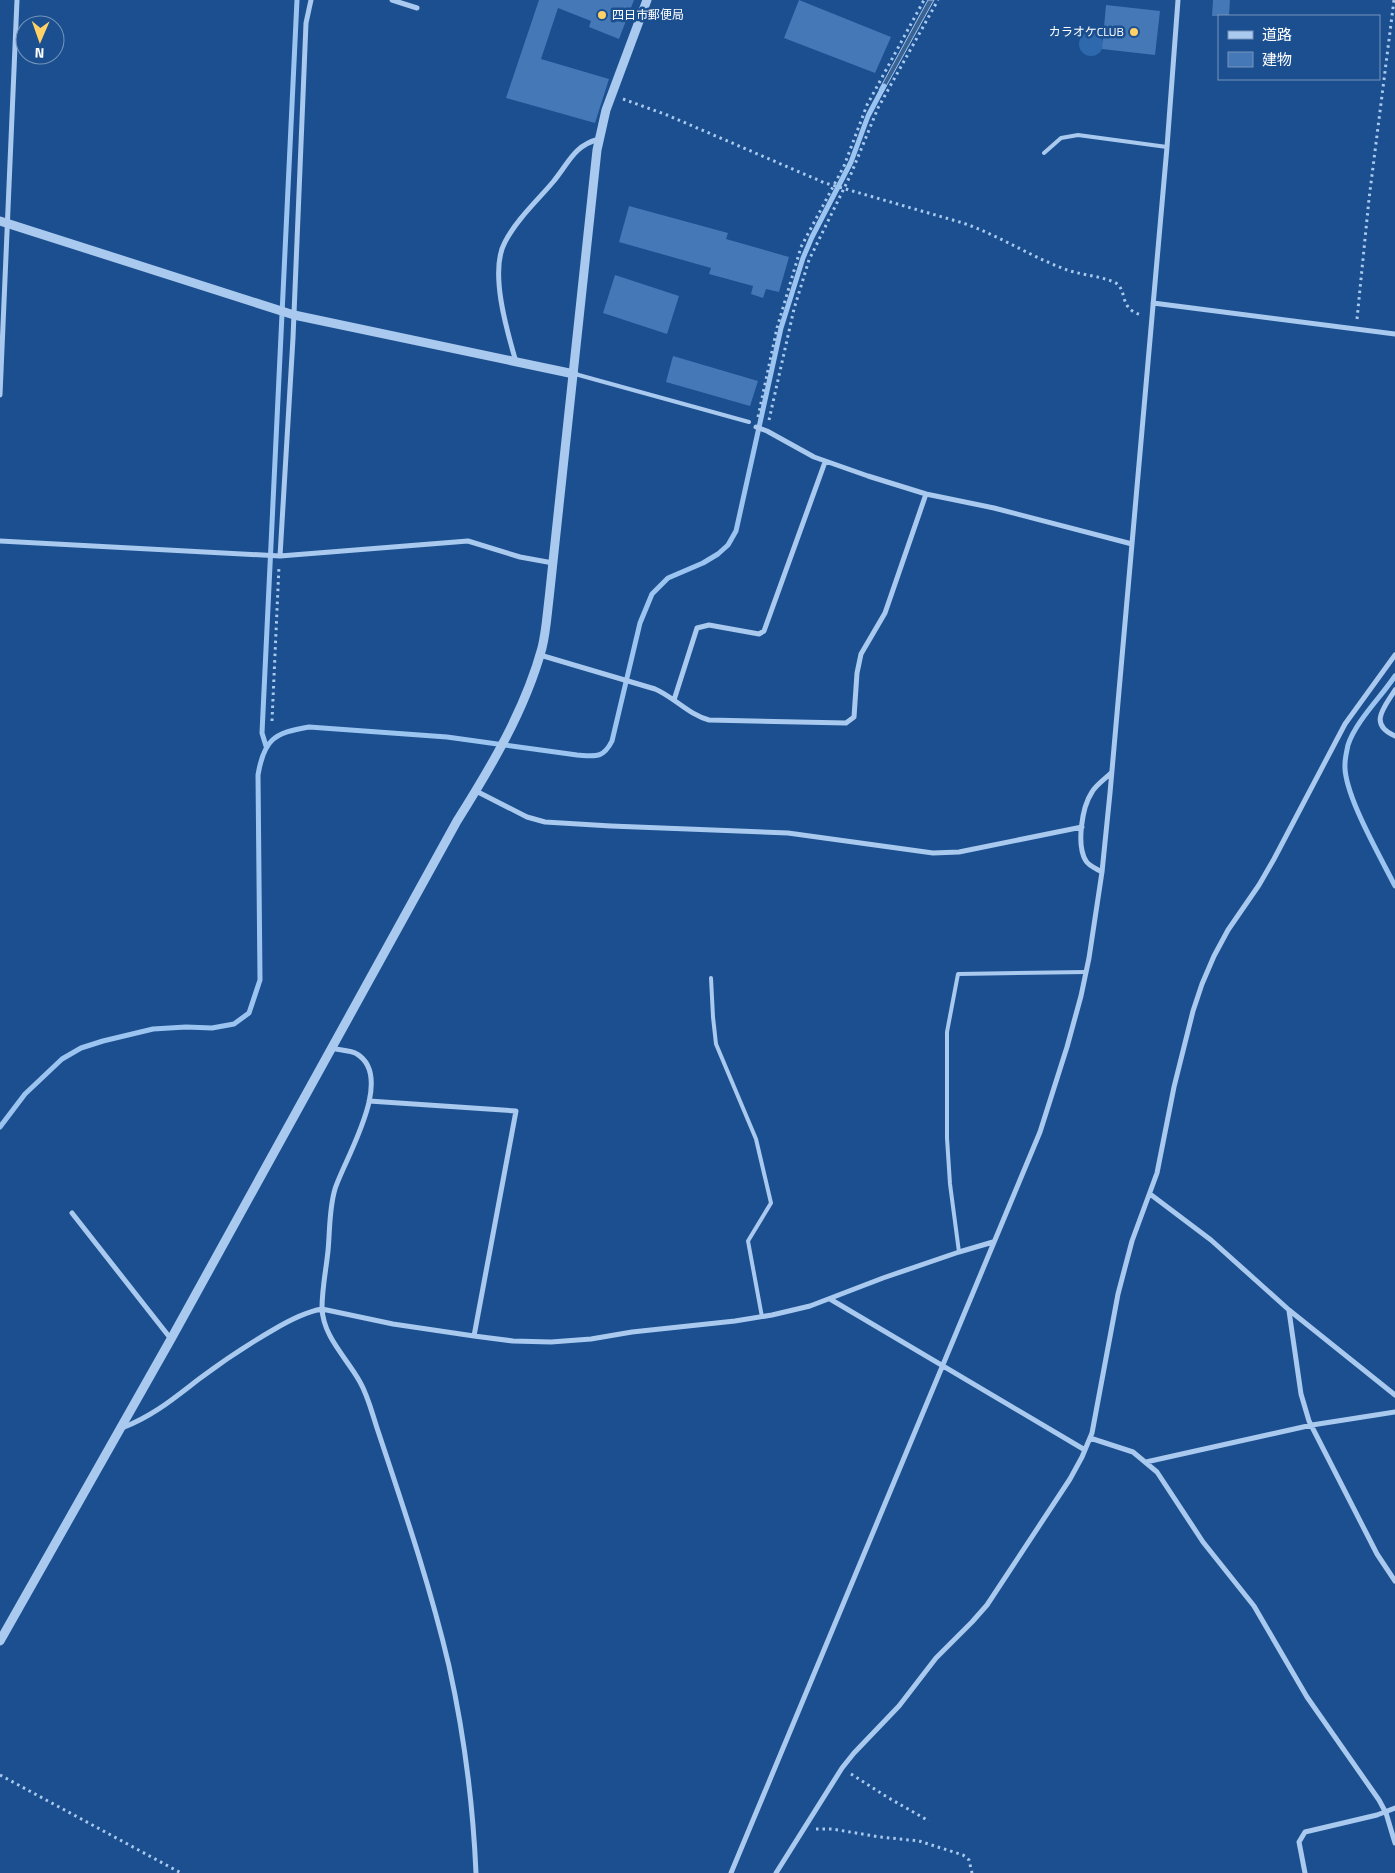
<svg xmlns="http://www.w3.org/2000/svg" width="1395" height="1873" font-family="'Titillium Web','Noto Sans JP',sans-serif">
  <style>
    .green { fill: #2e69ad }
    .water { fill: #3c6290; stroke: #9cc4f0 }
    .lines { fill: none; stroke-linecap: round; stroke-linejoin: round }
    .stream { stroke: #9cc4f0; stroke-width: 5 }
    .building { fill: #4478b7 }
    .path { stroke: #a9c9ee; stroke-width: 3; stroke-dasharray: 2.5 4; stroke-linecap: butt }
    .service { stroke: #a9c9ee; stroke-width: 4 }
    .minor { stroke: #a9c9ee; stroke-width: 5 }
    .tertiary { stroke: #a9c9ee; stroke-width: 9 }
    .poi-dot { fill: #ffd166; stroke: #1b4f8f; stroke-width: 2 }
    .labels { text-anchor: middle; stroke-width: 5; stroke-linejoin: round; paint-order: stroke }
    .poi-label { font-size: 12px; fill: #fff; stroke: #1b4f8f; text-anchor: start }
  </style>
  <rect width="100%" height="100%" fill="#1b4f8f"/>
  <path class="green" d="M1079 44a12 12 0 1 1 24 0a12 12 0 1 1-24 0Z"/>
  <path class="water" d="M928,0h6l-51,92 -4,-2z"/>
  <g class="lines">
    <path class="stream" d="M1395,676c-14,21 -39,45 -47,69 -1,5 -3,13 -3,19 -2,29 36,94 50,122
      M266,746l-4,-13 35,-733
      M0,1127l25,-33 37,-35 19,-11 22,-7 50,-12 33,-2 26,1 22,-4 15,-11 11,-33 -2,-205c6,-36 16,-42 51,-48l138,10 130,18c18,1 26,4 35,-14l28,-118 12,-29 16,-16 35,-15 15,-9 10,-9 8,-14 45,-203 22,-70 9,-21 39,-75 17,-46 16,-30"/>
  </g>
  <path class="building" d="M539,0h95l-15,39 -30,-12 2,-6 -33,-13 -17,51 68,20 -14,44 -89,-25z
    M799,0l92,37 -16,36 -91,-35z
    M1213,0h17l-1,16h-17z
    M1106,5l54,6 -5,44 -53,-6z
    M629,206l99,27 -2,6 63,18 -10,35 -13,-3 -3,9 -12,-4 2,-8 -44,-12 2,-6 -92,-26z
    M615,275l64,21 -12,38 -64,-21z
    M673,356l85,25 -8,25 -84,-24z"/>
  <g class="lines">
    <path class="path" d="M623,99l44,16 158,68 138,40c35,12 65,32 99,45 16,7 35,7 52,14 15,7 3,27 28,33
      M1357,319l12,-120 25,-199
      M758,417l19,-89 24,-81 43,-81 23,-61 57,-105
      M769,420l25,-111 15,-49 42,-86 27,-66 60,-108
      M272,721l7,-155
      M851,1774l36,23 42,24
      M0,1775l181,98
      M816,1829h16l48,8 39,4 44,14 6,5 3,13"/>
    <path class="service" d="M1044,153l17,-15 17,-3 89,12
      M575,374l174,48
      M711,978l2,39 3,27 40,95 15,64 -23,38 14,76
      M959,1252l-9,-68 -3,-46v-106l11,-58 128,-2"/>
    <path class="minor" d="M392,0l25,8
      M1153,303l242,31
      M516,362c-9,-31 -27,-91 -11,-120 12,-23 32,-41 48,-60 16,-19 20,-36 46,-43
      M0,395l17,-395
      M756,427l11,4 47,26 54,19 58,18 68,14 138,36
      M0,541l280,15 188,-15 52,16 33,6
      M280,556l13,-218 13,-315 5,-23
      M540,655l115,34c19,8 34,26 54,31l137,3 8,-6 3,-44 4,-19 24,-41 41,-119
      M1395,690c-11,18 -27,34 0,46
      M674,700l23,-72 12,-3 50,9 5,-3 61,-169
      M476,791l51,26 18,5 66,4 177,7 145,20 26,-1 123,-25
      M1102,872c-5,-3 -13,-6 -16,-11 -10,-16 -4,-54 6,-69 4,-7 13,-13 19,-19
      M331,1048c7,2 20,2 26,6 39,24 -13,106 -22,135 -6,20 -5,41 -7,62 -2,19 -6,38 -6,57 1,29 25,50 38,74 8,14 12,31 17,46 26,78 53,157 72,238 15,68 24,138 27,207
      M369,1101l147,10 -42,225
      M1150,1194l61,46 78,70 106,85
      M72,1213l99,126
      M830,1299l255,151
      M1289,1311l12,83 8,27 68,133 18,27
      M122,1428c31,-12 51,-29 77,-49 24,-18 48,-34 74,-49 15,-9 32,-18 49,-21l71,15 81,12 39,5 38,1 40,-3 41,-7 103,-11 37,-6 38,-9 73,-28 76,-26 34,-10
      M1090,1438l43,14 24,20 46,70 51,64 53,91 72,103 7,13 9,30
      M1146,1462l166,-37 83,-13
      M731,1873l309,-741 27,-85 14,-51 8,-38 13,-86 8,-79 57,-646 11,-147
      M776,1873l66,-105 12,-15 45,-47 37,-48 36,-36 15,-17 83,-126 12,-22 10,-24 26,-139 14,-53 25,-68 17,-86 19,-76 9,-27 12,-28 14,-26 31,-45 15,-26 71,-135 50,-69
      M1305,1873l-6,-31 6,-10 72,-17 18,-7"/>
    <path class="tertiary" d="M0,221l294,94 280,59
      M0,1641l171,-302 286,-518c34,-54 68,-111 85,-173 4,-16 5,-33 7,-49l48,-449 9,-40 41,-110"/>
  </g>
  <g class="poi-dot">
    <circle cx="602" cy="15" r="5"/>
    <circle cx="1134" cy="32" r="5"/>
  </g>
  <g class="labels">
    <g class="poi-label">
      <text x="612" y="19">四日市郵便局</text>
      <text x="1124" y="36" text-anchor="end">カラオケCLUB</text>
    </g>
  </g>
  <rect x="1218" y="15" width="162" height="65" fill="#1b4f8f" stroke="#7695bc"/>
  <rect x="1228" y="31" width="25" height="8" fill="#a9c9ee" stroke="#7695bc"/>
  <text x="1262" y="40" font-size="15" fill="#ffffff">道路</text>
  <rect x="1228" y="52" width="25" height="15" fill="#4478b7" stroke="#7695bc"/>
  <text x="1262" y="65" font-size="15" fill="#ffffff">建物</text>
  <g transform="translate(40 40) rotate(182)"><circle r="24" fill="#1b4f8f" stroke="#7695bc"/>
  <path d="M0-4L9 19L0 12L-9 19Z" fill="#ffd166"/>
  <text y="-8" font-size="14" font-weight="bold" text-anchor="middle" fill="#ffffff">N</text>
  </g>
</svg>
